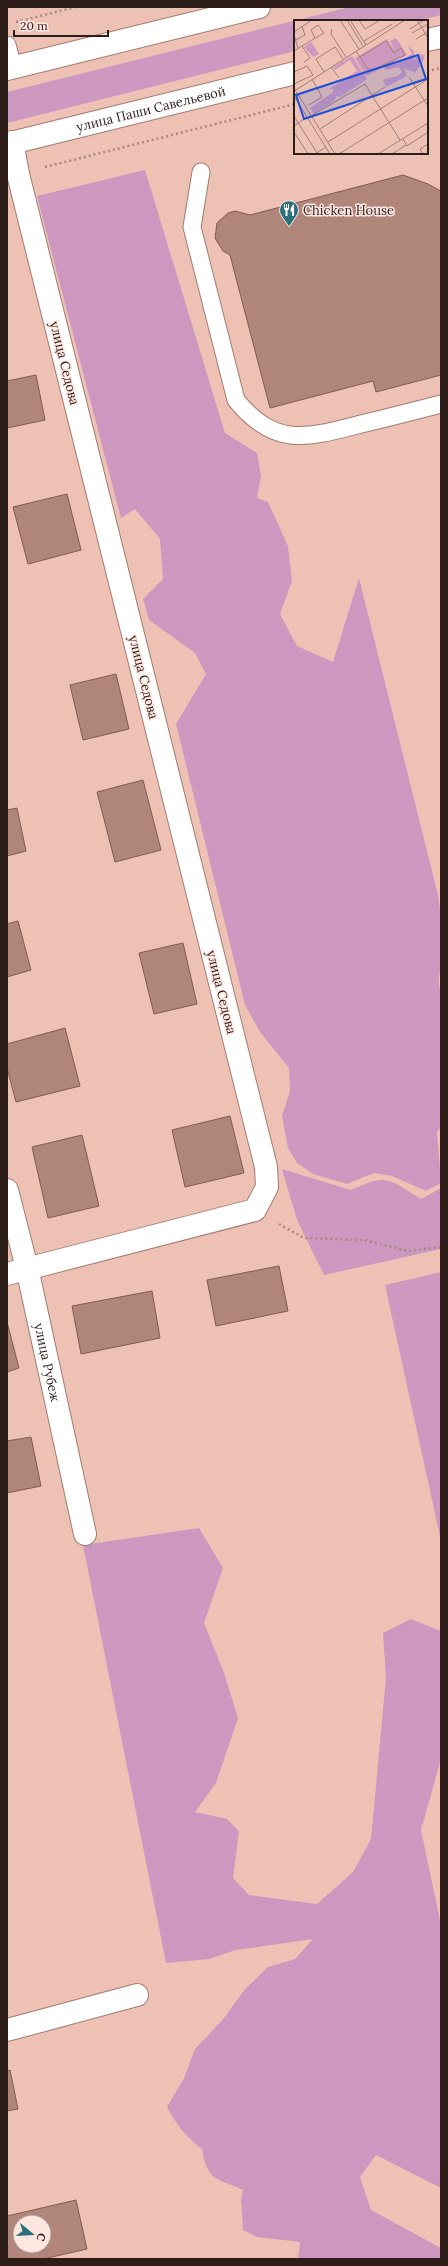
<svg xmlns="http://www.w3.org/2000/svg" width="448" height="2266" font-family="Lora,serif">
  <style>
    .green { fill: #cc98c0 }
    .building { fill: #b0867b; stroke: #815a50; fill-rule: evenodd }
    .lines { fill: none; stroke-linecap: round; stroke-linejoin: round }
    .lane-casing { stroke: #a47a70; stroke-width: 19 }
    .street-casing { stroke: #a47a70; stroke-width: 24 }
    .secondary-casing { stroke: #a47a70; stroke-width: 24 }
    .path { stroke: #ab887f; stroke-width: 2.5; stroke-dasharray: 2 3; stroke-linecap: butt }
    .lane { stroke: #fff; stroke-width: 17 }
    .street { stroke: #fff; stroke-width: 22 }
    .secondary { stroke: #fff; stroke-width: 22 }
    .labels { text-anchor: middle; stroke-width: 3; stroke-linejoin: round; paint-order: stroke }
    .street-label { font-size: 13px; fill: #2d1d19; stroke: #ffe7e1 }
    .poi-label { font-size: 13px; fill: #2d1d19; stroke: #ffe7e1; text-anchor: start }
    .inset-road { fill: none; stroke: #a17f77; stroke-width: 1 }
    .view { fill: #1d4ed8; fill-opacity: 0.15; stroke: #1d4ed8; stroke-width: 2 }
    .inset-edge { fill: none; stroke: #2d1d19; stroke-width: 2 }
  </style>
  <rect width="100%" height="100%" fill="#eec1b5"/>
  <path class="green" d="M350,7h91v8l-26,6h-120v30l-288,72v-31z
    M145,170l80,263 32,20 4,23 -4,22 11,4 20,44 4,35 -12,33 17,32 36,16 26,-84 79,317c4,22 3,44 3,66 0,16 -5,15 0,33v133l-4,5 4,51 -15,8 -34,-15 -18,-3 -27,11 -34,-10 -16,-11 -9,-15 -6,-32 8,-25 -1,-23 -29,-36 -15,-27 -69,-281 30,-50 -11,-21 -46,-33 -6,-21 20,-20 -3,-40 -25,-30 -14,9 -84,-322z
    M282,1169l69,21c37,-17 37,-11 70,9l20,-11v61l-117,26 -27,-55z
    M441,1272v269l-56,-256z
    M199,1528l24,40 -19,55 20,50 14,45 -22,65 -21,29 32,7 12,12 -6,47 16,17 68,9 36,-32 18,-33 15,-161 -3,-45 28,-14 30,12v128l-20,71 20,95v263l-65,-33 -16,22 11,33 70,38v11h-143l2,-17 -43,-5 -14,-7 -2,-30 2,-10c-28,-13 -35,-8 -41,-41 -16,-12 -26,-25 -35,-42l17,-29 11,-29 29,-31 21,-29 23,-22 27,-8 18,-20 -77,11 -27,9 -43,4 -83,-418z"/>
  <path class="building" d="M403,175l25,9 13,7v184l-65,17 -3,-11 -103,27 -40,-153 -7,-4 -8,-13 2,-15 11,-10 7,-2 15,4z
    M36,375l9,45 -38,8v-47z
    M67,494l14,56 -53,14 -15,-57z
    M116,674l13,55 -46,11 -13,-55z
    M143,780l18,70 -46,12 -18,-70z
    M17,808l9,43 -19,5v-46z
    M18,921l13,49 -24,7v-53z
    M183,943l14,61 -43,10 -15,-61z
    M65,1028l15,58 -64,16 -9,-34v-24z
    M230,1116l14,57 -59,14 -13,-57z
    M82,1135l17,71 -51,12 -16,-71z
    M279,1266l9,45 -72,15 -9,-46z
    M152,1291l8,47 -79,16 -9,-48z
    M7,1322l12,46 -12,4z
    M31,1437l10,49 -34,7v-52z
    M10,2070l8,39 -11,2v-40z
    M76,2200l11,49 -44,10h-36v-43zM20,2222h24v24h-24z"/>
  <g class="lines">
    <g class="lane-casing">
      <path id="lane" d="M7,45l6,22
        M201,172l-9,55 44,173c39,48 71,38 125,24 26,-6 53,-13 80,-20"/>
    </g>
    <g class="street-casing">
      <g id="street">
        <path id="s1" d="M7,1190l20,78 58,266"/>
        <path d="M7,1274l248,-64 12,-23 -1,-20 -248,-993 -6,-32"/>
        <path d="M7,2030l130,-35"/>
      </g>
    </g>
    <g class="secondary-casing">
      <g id="secondary">
        <path d="M427,40l14,-3"/>
        <path d="M7,69l252,-62"/>
        <path id="s2" d="M7,144l288,-71"/>
      </g>
    </g>
    <path class="path" d="M16,22l60,-15
      M427,71l14,-3
      M45,167l250,-63
      M279,1224l25,14 61,2 43,11 33,-4"/>
    <use href="#lane" class="lane"/>
    <use href="#street" class="street"/>
    <use href="#secondary" class="secondary"/>
  </g>
  <defs>
    <g id="restaurant-pin" transform="scale(1)"><path d="M0 17L-7.5 6A9.5 9.5 0 1 1 7.5 6Z" fill="#2b707f" stroke="#ffe7e1"/><path d="M-5-6h1v4h1v-4h1v4h1v-4h1v5L-1.5 .5V6h-2V.5L-5-1ZM5-6V6H3V1.5H1.5Q1.5-4 5-6Z" fill="#fff"/></g>
  </defs>
  <g fill-rule="evenodd">
    <use href="#restaurant-pin" x="289" y="210"/>
  </g>
  <g class="labels">
    <g class="street-label">
      <text dy="5" stroke="none"><textPath href="#s2" startOffset="148">улица Паши Савельевой</textPath></text>
      <text transform="translate(65 363) rotate(76)" y="5">улица Седова</text>
      <text transform="translate(144 677) rotate(76)" y="5">улица Седова</text>
      <text transform="translate(222 992) rotate(76)" y="5">улица Седова</text>
      <text dy="5" stroke="none"><textPath href="#s1" startOffset="177">улица Рубеж</textPath></text>
    </g>
    <g class="poi-label">
      <text x="303" y="215">Chicken House</text>
    </g>
  </g>
  <g transform="translate(294 20)">
    <rect width="134" height="134" fill="#eec1b5"/>
    <path d="M102,18l11,17 -41,21 -11,-18 32,-19 8,12 -5,-10zM17,22l8,12 -6,3 -9,-10zM114,26l6,5v10l4,-7 7,1 -2,7 -8,11 -11,-5 3,8 -21,11 -3,-6 2,-2 13,-3 4,-4 -3,-5 -14,3 -1,-4 11,-2 17,-10zM58,36l15,23 -27,18 -4,-1 -1,4 -21,14 -4,-6 23,-16v-3h-4l28,-18 -7,-11 -15,10 -2,-3z" fill="#cc98c0"/>
    <path class="inset-road" d="M46,0l19,29M53,0l16,26M56,0l16,25M65,0l6,9 15,-9M123,0l11,18M38,9l-1,5 15,23M116,9l14,-9M0,12l18,-12M118,13l16,-9M0,15l4,13M122,19l12,-7M0,21l11,-6 -3,-9M70,21l28,-17M8,26l8,12 -6,4M0,31l8,-5 22,-13 -6,-8 -7,5 4,8M62,31l11,17 5,2 33,-15 -4,-7 -7,5 -8,-12 -26,16M37,47l8,11M0,52l13,-6 6,9 -19,9M30,52l-8,-13 19,-12 8,12M115,57l19,29M0,68l41,66M2,70l109,-70M0,76l36,58M15,85l13,-8 -10,-18M0,96l23,37M17,96l54,-32 35,56M0,106l13,-9M26,109l65,-42M0,112l14,22M109,119l4,7 21,-14M34,122l100,-63M21,134l11,-7M45,134l89,-56M84,134l50,-31M98,134l14,-9M129,134l-3,-5 8,-5"/>
    <path class="view" d="M124,35l8,24 -122,40 -8,-24z"/>
    <rect width="134" height="134" class="inset-edge"/>
  </g>
  <rect width="448" height="2266" fill="none" stroke="#2d1d19" stroke-width="16"/>
  <g transform="translate(32 2234) rotate(108)"><circle r="19" fill="#ffe7e1" stroke="#ab9691"/>
  <path d="M0-3L7 15L0 10L-7 15Z" fill="#2b707f"/>
  <text y="-6" font-size="11" font-weight="bold" text-anchor="middle" fill="#2d1d19">С</text>
  </g>
  <path d="M14 30v6h94v-6" fill="none" stroke="#2d1d19" stroke-width="2"/>
  <text x="20" y="30" font-size="12" fill="#2d1d19" stroke="#ffe7e1" stroke-width="3" paint-order="stroke">20 m</text>
</svg>
